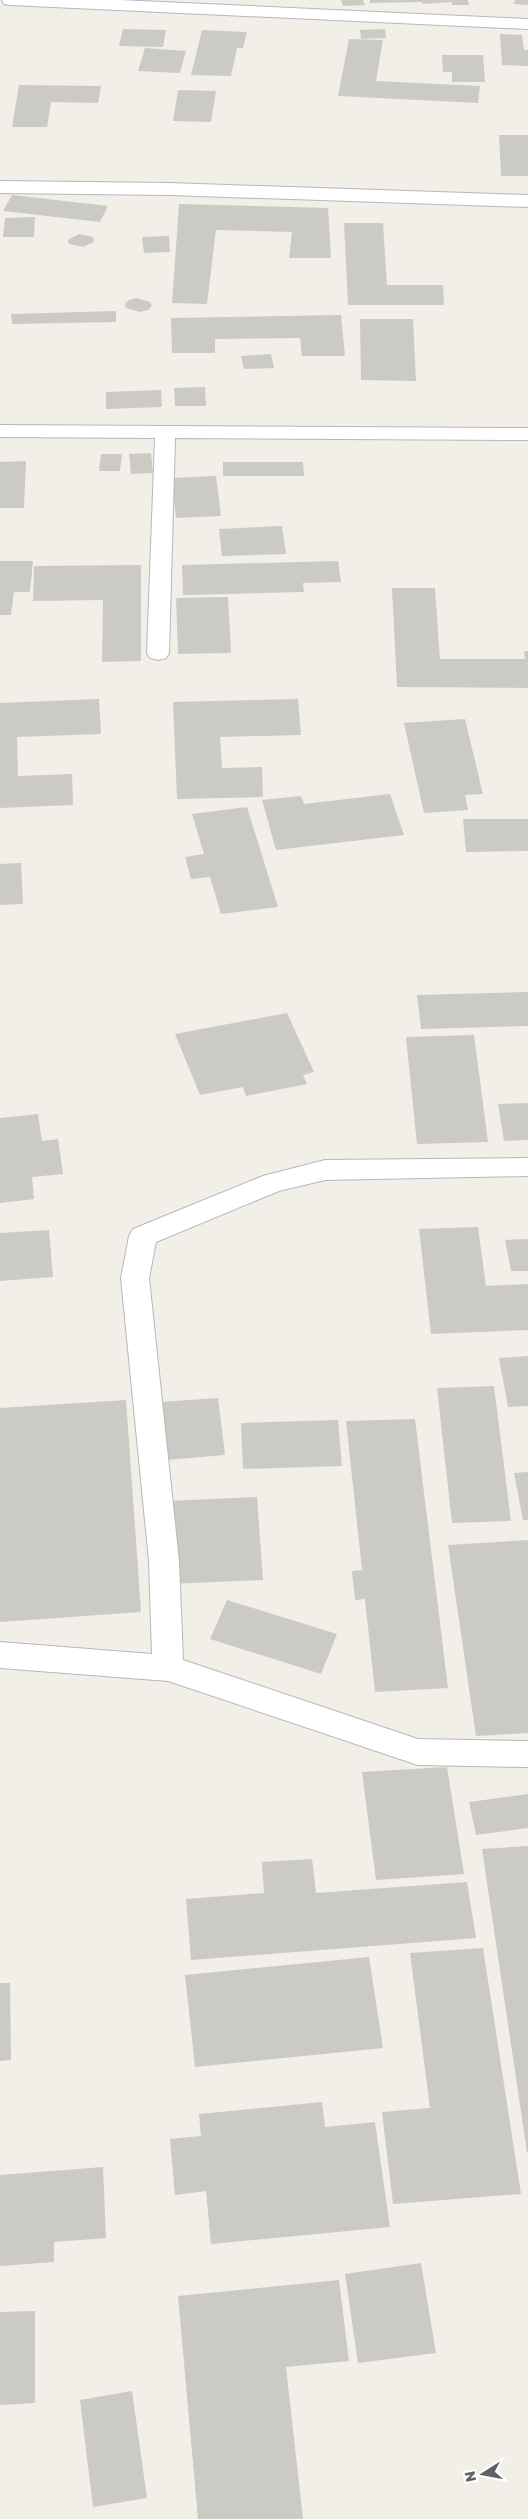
<svg xmlns="http://www.w3.org/2000/svg" width="528" height="2519" font-family="'Golos Text',sans-serif">
  <style>
    .building { fill: #cccac5 }
    .lines { fill: none; stroke-linecap: round; stroke-linejoin: round }
    .street-casing { stroke: #b5b8bc; stroke-width: 2 }
    .street { fill: #fff; fill-rule: evenodd }
  </style>
  <rect width="100%" height="100%" fill="#f1efe8"/>
  <path class="building" d="M341,0h22l2,5 -22,1z
    M370,0h98l1,5h-17v-3l-29,2 -1,-2 -52,1z
    M515,0h13v5l-14,-1z
    M123,29l43,1 -3,17 -44,-1z
    M385,29l1,9 -25,1 -1,-9z
    M202,30l45,2 -4,16h-6l-6,28 -40,-1z
    M500,34l22,1 2,15h4v16l-26,-1z
    M349,39l34,1 -7,41 104,5 -2,17 -140,-7z
    M145,48l41,3 -6,22 -42,-2z
    M442,55h41l2,27h-33v-10h-9z
    M19,85l82,1 -3,17 -47,-1 -4,25h-35z
    M178,90l38,1 -5,31 -38,-1z
    M499,135h29v41h-27z
    M12,195l96,11 -8,16 -97,-11z
    M179,204l149,4 3,50h-42l3,-26 -76,-2 -9,74 -35,-1z
    M35,217l-1,20h-31l2,-19z
    M344,223h39l4,62h56l1,20h-96z
    M79,234l14,3 1,5 -11,5 -14,-3 -1,-4z
    M169,236l1,16 -26,1 -2,-16z
    M136,298l14,4 2,4 -4,4 -8,2 -14,-4 -1,-4 4,-4z
    M116,311v11l-104,2 -1,-10z
    M341,315l4,41h-43l-2,-18 -85,1v14h-43l-1,-35z
    M360,319h53l3,62 -55,-1z
    M271,354l3,14 -30,1 -3,-13z
    M205,387l1,19h-31l-1,-18z
    M161,390l1,17 -56,2v-17z
    M151,453l2,20 -22,1 -2,-20z
    M101,454h21l-2,17h-21z
    M26,461l-2,47h-24v-46z
    M223,462h80l1,14h-81z
    M216,476l5,40 -45,2 -4,-40z
    M282,526l4,28 -64,2 -3,-27z
    M0,561h33l-3,31h-16l-3,23h-11z
    M338,561l3,21 -38,1 1,9 -121,3 -1,-30z
    M141,565v96l-39,1 1,-62 -70,1 1,-35z
    M392,588h43l5,71h85l-1,-8h4v37l-131,-1z
    M228,597l3,56 -53,1 -2,-56z
    M99,699l2,35 -84,3 1,39 54,-2 1,31 -73,3v-105z
    M298,699l3,36 -81,2 2,31 40,-1 1,30 -86,2 -4,-97z
    M465,719l18,75 -18,1 3,15 -44,3 -20,-90z
    M390,794l14,41 -128,15 -14,-50 39,-4 3,8z
    M247,807l31,100 -57,7 -11,-37 -19,2 -6,-22 19,-3 -12,-40z
    M463,819h65v32l-62,1z
    M21,863l2,41 -23,1v-41z
    M528,992v34l-107,3 -4,-34z
    M287,1013l27,59 -11,3 4,9 -61,12 -3,-9 -43,8 -25,-61z
    M474,1035l14,107 -71,2 -11,-107z
    M528,1103v37l-24,1 -6,-37z
    M38,1114l4,27 16,-2 5,35 -31,3 2,22 -34,4v-85z
    M478,1227l8,59 42,-2v46l-97,4 -12,-105z
    M49,1230l4,47 -53,4v-48z
    M528,1239v32h-17l-6,-31z
    M528,1356v50l-20,1 -9,-49z
    M494,1386l17,135 -59,2 -15,-135z
    M218,1398l7,57 -59,5 -6,-58z
    M126,1400l15,212 -141,10v-214z
    M415,1419l33,269 -73,4 -10,-93 -10,1 -3,-29 10,-1 -16,-149z
    M338,1420l4,46 -99,3 -2,-46z
    M528,1472v48h-5l-9,-47z
    M257,1497l6,83 -93,4 -3,-83z
    M528,1540v193l-52,3 -28,-191z
    M227,1600l110,34 -16,40 -111,-35z
    M447,1767l17,107 -88,6 -14,-108z
    M528,1794v34l-52,7 -7,-33z
    M528,1846v306h-1l-45,-303z
    M312,1859l4,34 151,-11 9,56 -285,22 -5,-61 78,-6 -2,-31z
    M483,1948l38,246 -128,10 -11,-92 48,-4 -20,-155z
    M369,1957l14,91 -188,19 -10,-92z
    M0,1983h10l1,77 -11,1z
    M322,2102l3,25 50,-5 15,105 -179,17 -5,-53 -31,4 -5,-56 31,-3 -2,-22z
    M103,2167l3,71 -52,4v20l-54,4v-91z
    M421,2263l15,90 -78,10 -13,-89z
    M339,2280l10,81 -63,6 17,152h-105l-20,-223z
    M35,2311v92l-35,2v-93z
    M132,2391l15,107 -54,9 -13,-107z"/>
  <g class="lines">
    <g class="street-casing">
      <path id="street" d="M2,0h117l409,19v10l-518,-24 -6,-1z
        M0,181l170,2 358,12v12l-358,-12 -170,-2z
        M0,425l528,3v12l-353,-2 -6,215 -3,5 -8,2 -8,-2 -3,-5 8,-215 -155,-1z
        M528,1158v18l-203,4 -46,11 -123,51 -7,36 30,283 4,99 235,79 110,2v26l-110,-2 -250,-84 -168,-13v-26l152,12 -3,-93 -28,-283 8,-42 4,-7 130,-53 62,-16z"/>
    </g>
    <use href="#street" class="street"/>
  </g>
  <g transform="translate(483 2474) rotate(259)" stroke="#ffffff" stroke-width="4" paint-order="stroke">
  <path d="M0-4L9 19L0 12L-9 19Z" fill="#5f6368"/>
  <text y="-8" font-size="14" font-weight="bold" text-anchor="middle" fill="#5f6368">N</text>
  </g>
</svg>
